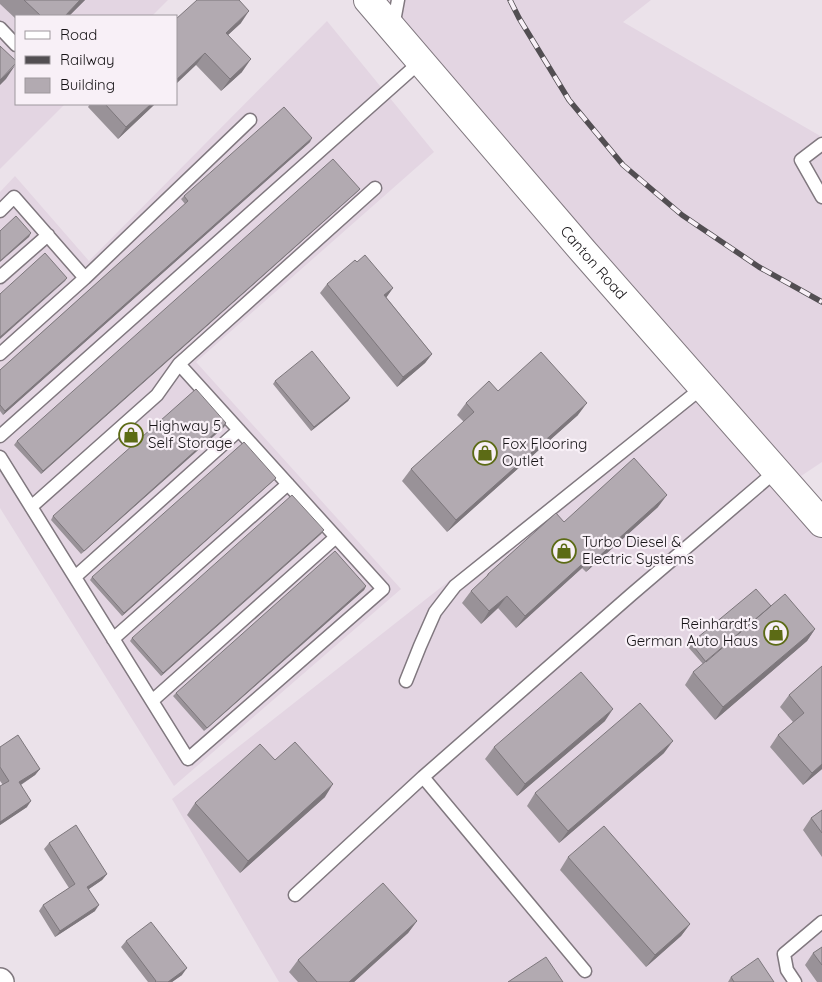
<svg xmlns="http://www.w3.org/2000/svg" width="822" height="982" font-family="Quicksand,sans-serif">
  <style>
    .built { fill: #e3d5e2 }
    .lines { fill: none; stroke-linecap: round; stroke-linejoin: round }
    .service-casing { stroke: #80787f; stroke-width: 15 }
    .minor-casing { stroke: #80787f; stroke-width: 28 }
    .primary-casing { stroke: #80787f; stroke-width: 30 }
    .service { stroke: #fff; stroke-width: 12 }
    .minor { stroke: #fff; stroke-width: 25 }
    .primary { stroke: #fff; stroke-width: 28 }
    .rail-casing { stroke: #524e52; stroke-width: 5.5 }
    .rail { stroke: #f8f0f7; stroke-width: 4; stroke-dasharray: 11; stroke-linecap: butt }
    .wall { fill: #999298 }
    .shaded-wall { fill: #7d777c }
    .building { fill: #b2aab1; stroke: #7d777c }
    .labels { text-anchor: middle; stroke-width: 4.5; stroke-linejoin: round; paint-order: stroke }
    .street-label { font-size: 15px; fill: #171417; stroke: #f8f0f7 }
    .poi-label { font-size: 15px; fill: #171417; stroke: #f8f0f7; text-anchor: start }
  </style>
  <rect width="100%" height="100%" fill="#ebe2ea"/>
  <path class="built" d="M0,0h168l-16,16h-136v88h49l-65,65z
    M377,0h274l-28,22 199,115v325l-21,14 21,25v481h-543l-107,-183 531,-418z
    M327,21l107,131 -238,210 205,227 -227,197 -174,-278v-316l15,-16 74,85z"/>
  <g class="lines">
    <g class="service-casing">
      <path id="service" d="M393,27l5,-27
        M0,28l16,17
        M822,144l-21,16 21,37
        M0,211l14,-14 71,81 165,-158
        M0,277l48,-42
        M0,354l85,-76
        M0,436l420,-374
        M0,457l188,302 195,-170 -204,-225 196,-176
        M31,507l126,-112 22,-31
        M75,577l164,-147
        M113,639l175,-155
        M406,681l14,-35 15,-34 20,-26 248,-199
        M152,701l184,-164
        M423,777l162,194
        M295,895l128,-118 209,-183 144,-123
        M795,982l-8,-12 -3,-16 38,-32"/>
    </g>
    <g class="minor-casing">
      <path id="minor" d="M0,981l1,1"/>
    </g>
    <g class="primary-casing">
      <g id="primary">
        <path id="s1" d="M368,0l215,251 239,272"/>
      </g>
    </g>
    <use href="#service" class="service"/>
    <use href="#minor" class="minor"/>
    <use href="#primary" class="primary"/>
    <g class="rail-casing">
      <path id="rail" d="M510,0l9,18 50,82 54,65 59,50 77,52 63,35"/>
    </g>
    <use href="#rail" class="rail"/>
  </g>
  <path class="wall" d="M0,0h85l-16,16h-53v3l-16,-15z
    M176,19l65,4 -13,12 14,37 -21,19 -25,-26z
    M90,104h65l-37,35 -30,-32z
    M310,142l-307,273 -3,-4v-41l185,-166 -4,-5 3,-3z
    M360,189l-3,3 -316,282 -27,-29 3,-4z
    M357,262l36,26 -7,9 46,57 -7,9 -28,24 -77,-94 7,-9z
    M275,381l75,17 -2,3 -37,30 -38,-47z
    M498,391l80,24 -131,117 -45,-51 9,-12 53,-47 -7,-7 9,-12z
    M226,423l-2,4 -143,127 -30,-34 2,-4z
    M273,481l-151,135 -32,-36 2,-3z
    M658,507l-72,65 -4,-4 -66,60 -18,-20 -17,16 -19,-21 9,-12 13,-12 4,-5 76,-52z
    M324,530l-3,4 -160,142 -31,-35 2,-3z
    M366,586l-2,4 -160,141 -31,-35 3,-3z
    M771,606l44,23 -8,12 -92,79 -30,-35 8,-13 10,-8 -15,-17 3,-4z
    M822,666v103l-19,16 -33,-38 8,-12 15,-13 -13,-15 9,-12z
    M605,721l-88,75 -32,-37 9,-12z
    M0,747l40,22 -5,6 -14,10 6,22 -27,18v-39l3,-1 -3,-4z
    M664,753l-105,90 -32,-37 8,-13z
    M325,797l-85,76 -53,-58 8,-12z
    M822,810v47l-19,-27 8,-12z
    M49,843l58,31 -5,6 -13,9 6,22 -40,26 -16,-26 4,-6 26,-17 -25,-39z
    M568,857l122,67 -9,12 -35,31 -86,-97z
    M417,921l-9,12 -54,49h-56l-9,-10 9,-12z
    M126,941l56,34 -10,7h-24l-27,-35z
    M822,947v35h-5l-12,-17 8,-12z
    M731,977l43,5h-46z"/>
  <path class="shaded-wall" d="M80,0h5l-16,16h-4z
    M249,11l-8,12 -24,22 9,-12z
    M205,53l-9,12 -20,19v-4z
    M251,59l-9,13 -21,19 9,-12z
    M16,64l-10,15 -6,6v-5z
    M151,104h4l-37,35 8,-12z
    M312,138l-2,4 -307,273 2,-4z
    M360,189l-3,3 -316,282 2,-3z
    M31,233l-2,4 -29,25v-1z
    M67,278l-2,3 -65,58v-2z
    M393,288l-7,10 -2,-3z
    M432,354l-7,9 -28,24 6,-10z
    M350,398l-2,3 -37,30 3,-4z
    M587,403l-9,12 -131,117 9,-12z
    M226,423l-2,4 -143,127 3,-3z
    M276,478l-3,3 -151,135 2,-3z
    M667,495l-9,12 -72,65 9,-12z
    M324,530l-3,4 -160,142 2,-3z
    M591,556l-9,12 -66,60 9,-12z
    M366,586l-2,4 -160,141 3,-3z
    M507,596l-9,12 -17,16 8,-13z
    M815,629l-8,12 -92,79 8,-13z
    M613,709l-8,12 -88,75 8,-12z
    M673,741l-9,12 -105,90 9,-12z
    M822,764v5l-19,16 9,-12z
    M40,769l-5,6 -21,14 5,-7z
    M333,784l-8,13 -85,76 8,-12z
    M31,801l-4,6 -27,18v-3z
    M107,874l-5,6 -19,13 4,-6z
    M99,905l-4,6 -40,26 5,-6z
    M417,921l-9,12 -54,49h-5z
    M690,924l-9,12 -35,31 9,-12z
    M187,968l-5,7 -10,7h-4z"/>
  <path class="building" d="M24,0h56l-15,16h-24z
    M197,0h42l10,11 -23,22 25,26 -21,20 -25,-26 -29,27v-61z
    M0,46l16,15v2l-16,17z
    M105,104h46l-25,23z
    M284,107l28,31 -307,273 -5,-6v-35l188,-169 -4,-5z
    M333,159l27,30 -317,282 -26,-30z
    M16,216l15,17 -31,28v-30z
    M45,253l22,25 -67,59v-43z
    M365,255l28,33 -9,7 48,59 -29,23 -76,-93 28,-24 2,2z
    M312,351l38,47 -36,29 -39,-46z
    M541,352l46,51 -131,117 -45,-51 63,-57 -8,-9 23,-22 9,10z
    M196,389l30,34 -142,128 -31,-35z
    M244,442l32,36 -152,135 -32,-36z
    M634,458l33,37 -72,65 -4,-4 -66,60 -18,-20 -18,15 -18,-20 17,-16v-1l68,-61 8,9z
    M292,495l32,35 -161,143 -31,-35z
    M335,551l31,35 -159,142 -31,-35z
    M756,589l15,17 -65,56 -15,-19z
    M785,594l30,35 -92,78 -30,-35z
    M822,666v98l-10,9 -34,-38 26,-22 -15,-18z
    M581,672l32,37 -88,75 -31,-37z
    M640,703l33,38 -105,90 -33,-38z
    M18,735l22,34 -21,13 12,19 -31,21v-36l9,-5 -9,-14v-20z
    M295,742l38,42 -85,77 -53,-58 65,-59 15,16z
    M822,810v23l-11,-15z
    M76,825l31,49 -20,13 12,18 -39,26 -17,-26 32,-21 -26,-41z
    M604,826l86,98 -35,31 -87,-98z
    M383,883l34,38 -68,61h-32l-19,-22z
    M151,922l36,46 -19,14h-13l1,-1 -30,-40z
    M822,947v18l-9,-12z
    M546,957l17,25h-55z
    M758,958l16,24h-40l-3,-5z"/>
  <defs>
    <g id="shop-ring" transform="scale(1.25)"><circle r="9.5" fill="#f8f0f7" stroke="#5c6b15" stroke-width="1.5"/><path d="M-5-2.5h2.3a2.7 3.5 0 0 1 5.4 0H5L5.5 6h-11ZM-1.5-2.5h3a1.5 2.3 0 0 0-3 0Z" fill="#5c6b15"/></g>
  </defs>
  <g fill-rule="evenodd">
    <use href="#shop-ring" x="131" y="435"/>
    <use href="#shop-ring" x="485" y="453"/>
    <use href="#shop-ring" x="564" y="551"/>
    <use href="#shop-ring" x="776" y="633"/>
  </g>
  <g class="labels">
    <g class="street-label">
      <text dy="5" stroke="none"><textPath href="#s1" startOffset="346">Canton Road</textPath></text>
    </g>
    <g class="poi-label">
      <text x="148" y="431">Highway 5<tspan x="148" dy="17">Self Storage</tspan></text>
      <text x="502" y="449">Fox Flooring<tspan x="502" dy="17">Outlet</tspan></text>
      <text x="582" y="547">Turbo Diesel &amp;<tspan x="582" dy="17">Electric Systems</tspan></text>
      <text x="758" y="629" text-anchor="end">Reinhardt's<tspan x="758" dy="17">German Auto Haus</tspan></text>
    </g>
  </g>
  <rect x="15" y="15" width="162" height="90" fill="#f8f0f7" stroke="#9e989d"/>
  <rect x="25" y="31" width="25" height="8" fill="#ffffff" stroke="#9e989d"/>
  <text x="60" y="40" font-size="15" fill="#171417">Road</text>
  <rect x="25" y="56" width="25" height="8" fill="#524e52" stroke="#9e989d"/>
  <text x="60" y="65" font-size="15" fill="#171417">Railway</text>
  <rect x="25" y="78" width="25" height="15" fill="#b2aab1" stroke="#9e989d"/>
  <text x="60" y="90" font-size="15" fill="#171417">Building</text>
</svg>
